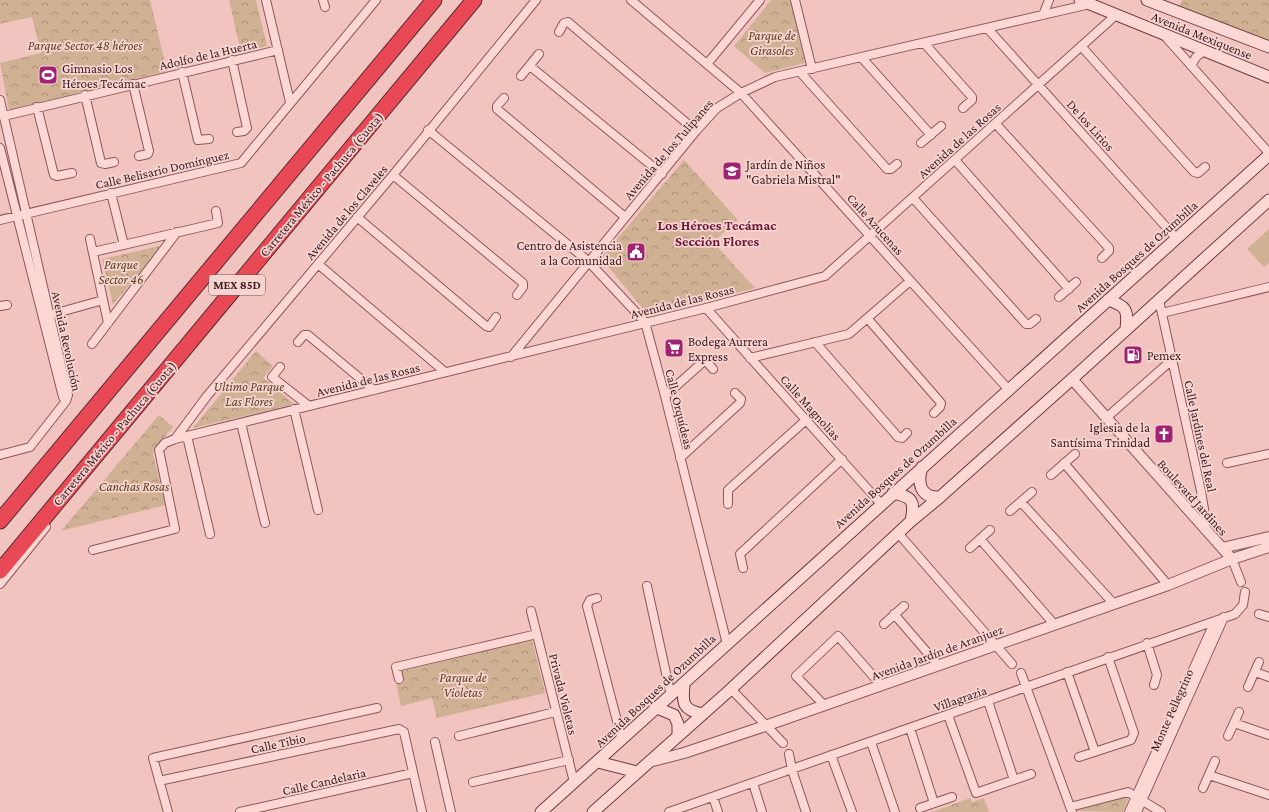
<svg xmlns="http://www.w3.org/2000/svg" width="1269" height="812" font-family="'Crimson Pro',serif">
  <style>
    .green { fill: #d1b193 }
    .park { fill: url(#park-crowns) }
    .lines { fill: none; stroke-linecap: round; stroke-linejoin: round }
    .minor-casing { stroke: #8d565c; stroke-width: 10 }
    .tertiary-casing { stroke: #8d565c; stroke-width: 12 }
    .secondary-casing { stroke: #6e3a40; stroke-width: 13 }
    .motorway-casing { stroke: #5a2b33; stroke-width: 17 }
    .minor { stroke: #fcd7d4; stroke-width: 8 }
    .tertiary { stroke: #fcd7d4; stroke-width: 10 }
    .secondary { stroke: #fcd7d4; stroke-width: 11 }
    .motorway { stroke: #e94954; stroke-width: 15 }
    .labels { text-anchor: middle; stroke-width: 3.5; stroke-linejoin: round; paint-order: stroke }
    .shield { fill: #f8d4d1; stroke: #745356; stroke-width: 1 }
    .shield-label { font-size: 12px; font-weight: bold; fill: #3b1c21 }
    .park-label { font-size: 13px; font-style: italic; fill: #594421; stroke: #f8d4d1 }
    .street-label { font-size: 13px; fill: #3b1c21; stroke: #f8d4d1 }
    .poi-label { font-size: 13px; fill: #3b1c21; stroke: #f8d4d1; text-anchor: start }
    .neighbourhood-label { font-size: 14px; font-weight: bold; fill: #6c183b; stroke: #f8d4d1 }
  </style>
  <defs>
    <pattern id="park-crowns" width="20" height="18" patternUnits="userSpaceOnUse"><rect width="20" height="18" fill="#d1b193"/><path d="M2 6a3 3 0 1 1 6 0M12 15a3 3 0 1 1 6 0" fill="none" stroke="#ab8f78"/></pattern>
  </defs>
  <rect width="100%" height="100%" fill="#f2c4c0"/>
  <path class="green" d="M1269,229v34l-5,4 -17,-18z"/>
  <path class="park" d="M0,0h150l17,71 -158,39 -9,-47 41,-10 -9,-36 -32,7z
    M229,0h27l11,46 -26,6z
    M771,0h20l14,63 -40,10 -31,-27z
    M1182,0h87v43l-90,-37z
    M684,160l54,60 -25,22 42,46 -106,28 -48,-58z
    M164,245l-51,59 -11,-45z
    M256,351l17,15 -10,12 31,26 -101,24z
    M159,415l14,12 -19,22 -1,5 13,51 -105,26z
    M532,640l13,53 -108,25 -5,-20 -31,8 -5,-22 8,-2 -3,-11z
    M1125,795l3,4 -5,13 -47,-1z
    M970,798l2,4 12,-4 5,14h-57z"/>
  <g class="lines">
    <g class="minor-casing">
      <path id="minor" d="M266,0l24,102
        M323,0l2,7
        M631,0l110,93 267,296
        M795,0l17,69
        M1043,15l6,-15
        M988,29l188,209
        M559,32l5,-9 4,-1 128,109
        M1163,34l106,119
        M924,43l48,54v3l-9,8
        M1081,46l113,126 4,1 7,-6
        M862,58l69,77
        M232,60l15,68 -3,3 -7,1
        M707,64l53,-64
        M530,66l132,108
        M1191,66l5,-9 8,-6
        M182,72l16,68 11,-1
        M800,72l87,97h4l6,-5
        M521,76l18,-22
        M133,84l16,67 -1,3 -9,2
        M85,95l16,68 4,1 9,-2
        M504,98l-7,8v3l128,108
        M0,100l68,295 -2,6 -36,46 -30,8
        M37,107l17,68 3,1 15,-3
        M4,116l274,-66
        M996,124l113,124v3l-7,7
        M428,130l160,131 57,61 20,74 62,248
        M921,143l20,-17
        M0,148l63,249 3,4
        M955,160l114,129
        M393,175l130,108v4l-6,8
        M111,193l13,52
        M913,198l113,126h4l6,-5
        M357,217l129,109 3,1 7,-10
        M0,220l241,-57 135,-163
        M90,239l18,84
        M93,252l125,-29 -2,-12
        M318,264l127,108
        M1059,297l17,-15
        M1159,300l42,191 3,18 1,21
        M0,306l7,-1
        M706,308l175,196
        M1162,313l107,-26
        M46,316l57,-16
        M868,319l73,84 -1,4 -6,6
        M298,342l6,-7h4l66,55
        M815,342l83,95 4,1 5,-5
        M92,344l85,-112
        M511,357l185,-226 21,-23 24,-15 34,-16 315,-73
        M750,358l99,-24 61,-53
        M280,367l-8,10 37,29
        M665,396l39,-35 3,1 6,7
        M294,409l24,101
        M1106,418l67,-59
        M241,423l24,100
        M187,436l23,98
        M175,439l32,-43 186,-221 143,-175
        M680,458l60,-55 1,-4 -6,-6
        M1064,463l104,122
        M1227,463l42,-9
        M1051,475l24,-21
        M1021,502l93,102
        M728,504v-14l78,-70
        M1010,511l22,-19
        M898,533l114,131
        M980,539l74,85
        M970,548l20,-18
        M93,550l82,-21 -16,-79 6,-7 10,-4 531,-131 119,-32 291,-261
        M1232,559l9,23
        M743,568l-3,-14 102,-95
        M0,584l46,-57
        M647,586l24,110
        M597,598l-7,2 -3,6 35,134
        M531,611l43,171
        M894,614l44,51
        M1259,614l10,3
        M884,624l20,-18
        M1147,643l10,32 -3,10
        M1067,672l28,80
        M1255,672l14,5
        M1021,673l51,139
        M399,679l-3,-12 141,-33
        M1248,687l11,-25
        M731,689l52,54
        M988,701l26,79
        M824,705l-28,-29 42,-40 43,49
        M948,715l28,78 55,-19
        M1234,723l35,12
        M910,728l24,75
        M459,736l96,-24
        M1228,736l11,-24
        M435,742l16,70
        M871,742l24,70
        M789,754l3,16 14,42
        M831,755l21,57
        M1079,757l52,-17 3,-7 -26,-76
        M1209,775l60,20
        M159,781l240,-52 5,3 18,80
        M473,782l96,-22
        M753,783l9,29
        M1203,788l12,-27
        M713,797l5,15
        M1070,807l58,-15 33,20
        M920,808l32,-11
        M168,812l-15,-54 224,-50
        M240,812l173,-39
        M669,812l566,-198 8,-9 2,-13
        M1129,812l86,-191
        M1137,812l87,-195"/>
    </g>
    <g class="tertiary-casing">
      <path id="tertiary" d="M1072,379l160,180
        M1222,548l47,-11
        M649,762l35,-9 81,-27 403,-141 64,-26 37,-12"/>
    </g>
    <g class="secondary-casing">
      <path id="secondary" d="M1080,0l189,77
        M1147,0l122,47
        M1108,300c19,6 20,10 18,29
        M922,467c-5,16 -2,31 18,30
        M893,493c20,4 22,8 18,28
        M684,685c-2,19 -1,25 19,29
        M657,708l17,7 4,9v12
        M598,762l39,10
        M541,812l728,-657
        M593,812l138,-123 180,-168 29,-24 132,-118 197,-179"/>
    </g>
    <g class="motorway-casing">
      <path id="motorway" d="M0,521l434,-521
        M0,571l474,-571"/>
    </g>
    <use href="#minor" class="minor"/>
    <use href="#tertiary" class="tertiary"/>
    <use href="#secondary" class="secondary"/>
    <use href="#motorway" class="motorway"/>
  </g>
  <defs>
    <g id="stadium-square" transform="scale(1)"><rect x="-9" y="-9" width="18" height="18" rx="4" fill="#a12172" stroke="#f8d4d1"/><path d="M0-5a6.5 5 0 1 0 0 10a6.5 5 0 1 0 0-10ZM-3.5-1.8h7v3.6h-7Z" fill="#fff"/></g>
    <g id="school-square" transform="scale(1)"><rect x="-9" y="-9" width="18" height="18" rx="4" fill="#a12172" stroke="#f8d4d1"/><path d="M0-5L7-2L0 1L-7-2ZM-4 1L0 2.5L4 1V4Q0 6-4 4Z" fill="#fff"/></g>
    <g id="civic-square" transform="scale(1)"><rect x="-9" y="-9" width="18" height="18" rx="4" fill="#a12172" stroke="#f8d4d1"/><path d="M-.6-6.5H3V-4.5H.6V-3L4-1V1h2V6H-6V1h2V-1L-.6-3ZM-1.2 2.5V6h2.4V2.5Z" fill="#fff"/></g>
    <g id="supermarket-square" transform="scale(1)"><rect x="-9" y="-9" width="18" height="18" rx="4" fill="#a12172" stroke="#f8d4d1"/><path d="M-6-5.5h2.5l.6 2H6L4.5 2H-2.5L-4.4-4H-6ZM-1.5 3.2a1.3 1.3 0 1 0 .1 0ZM3 3.2a1.3 1.3 0 1 0 .1 0Z" fill="#fff"/></g>
    <g id="fuel-square" transform="scale(1)"><rect x="-9" y="-9" width="18" height="18" rx="4" fill="#a12172" stroke="#f8d4d1"/><path d="M-5.5-6h7V0h2V4h1.3V-2.5L3-4.5l.8-.8L6-3V5H2.5V1h-1V6h-7ZM-4.2-4.7v3.2H.2V-4.7Z" fill="#fff"/></g>
    <g id="church-square" transform="scale(1)"><rect x="-9" y="-9" width="18" height="18" rx="4" fill="#a12172" stroke="#f8d4d1"/><path d="M-1.2-6h2.4v3.5h3.3v2.4h-3.3V6h-2.4V-.1h-3.3v-2.4h3.3Z" fill="#fff"/></g>
  </defs>
  <g fill-rule="evenodd">
    <use href="#stadium-square" x="48" y="75"/>
    <use href="#school-square" x="732" y="171"/>
    <use href="#civic-square" x="636" y="252"/>
    <use href="#supermarket-square" x="674" y="348"/>
    <use href="#fuel-square" x="1133" y="355"/>
    <use href="#church-square" x="1164" y="434"/>
  </g>
  <g class="labels">
    <rect class="shield" x="209" y="275" width="56" height="20" rx="3"/>
    <g class="shield-label">
      <text x="237" y="289">MEX 85D</text>
    </g>
    <g class="park-label">
      <text x="772" y="40">Parque de<tspan x="772" dy="15">Girasoles</tspan></text>
      <text x="85" y="50">Parque Sector 48 héroes</text>
      <text x="121" y="269">Parque<tspan x="121" dy="15">Sector 46</tspan></text>
      <text x="249" y="391">Ultimo Parque<tspan x="249" dy="15">Las Flores</tspan></text>
      <text x="134" y="491">Canchas Rosas</text>
      <text x="463" y="682">Parque de<tspan x="463" dy="15">Violetas</tspan></text>
    </g>
    <g class="street-label">
      <text transform="translate(1202 35) rotate(22)" y="5">Avenida Mexiquense</text>
      <text transform="translate(208 54) rotate(-13)" y="5">Adolfo de la Huerta</text>
      <text transform="translate(1091 125) rotate(48)" y="5">De los Lirios</text>
      <text transform="translate(959 140) rotate(-42)" y="5">Avenida de las Rosas</text>
      <text transform="translate(668 149) rotate(-49)" y="5">Avenida de los Tulipanes</text>
      <text transform="translate(162 169) rotate(-13)" y="5">Calle Belisario Domínguez</text>
      <text transform="translate(321 184) rotate(-50)" y="5">Carretera México - Pachuca (Cuota)</text>
      <text transform="translate(346 212) rotate(-50)" y="5">Avenida de los Claveles</text>
      <text transform="translate(876 224) rotate(48)" y="5">Calle Azucenas</text>
      <text transform="translate(1136 256) rotate(-42)" y="5">Avenida Bosques de Ozumbilla</text>
      <text transform="translate(682 301) rotate(-14)" y="5">Avenida de las Rosas</text>
      <text transform="translate(67 341) rotate(78)" y="5">Avenida Revolución</text>
      <text transform="translate(368 379) rotate(-14)" y="5">Avenida de las Rosas</text>
      <text transform="translate(811 407) rotate(48)" y="5">Calle Magnolias</text>
      <text transform="translate(680 409) rotate(76)" y="5">Calle Orquídeas</text>
      <text transform="translate(114 433) rotate(-50)" y="5">Carretera México - Pachuca (Cuota)</text>
      <text transform="translate(1201 436) rotate(78)" y="5">Calle Jardines del Real</text>
      <text transform="translate(895 472) rotate(-42)" y="5">Avenida Bosques de Ozumbilla</text>
      <text transform="translate(1193 497) rotate(48)" y="5">Boulevard Jardines</text>
      <text transform="translate(937 652) rotate(-20)" y="5">Avenida Jardín de Aranjuez</text>
      <text transform="translate(655 690) rotate(-43)" y="5">Avenida Bosques de Ozumbilla</text>
      <text transform="translate(564 694) rotate(76)" y="5">Privada Violetas</text>
      <text transform="translate(960 698) rotate(-19)" y="5">Villagrazia</text>
      <text transform="translate(1171 710) rotate(-66)" y="5">Monte Pellegrino</text>
      <text transform="translate(278 743) rotate(-12)" y="5">Calle Tibio</text>
      <text transform="translate(324 781) rotate(-13)" y="5">Calle Candelaria</text>
    </g>
    <g class="poi-label">
      <text x="62" y="73">Gimnasio Los<tspan x="62" dy="15">Héroes Tecámac</tspan></text>
      <text x="746" y="169">Jardín de Niños<tspan x="746" dy="15">"Gabriela Mistral"</tspan></text>
      <text x="622" y="250" text-anchor="end">Centro de Asistencia<tspan x="622" dy="15">a la Comunidad</tspan></text>
      <text x="688" y="346">Bodega Aurrera<tspan x="688" dy="15">Express</tspan></text>
      <text x="1147" y="360">Pemex</text>
      <text x="1150" y="432" text-anchor="end">Iglesia de la<tspan x="1150" dy="15">Santísima Trinidad</tspan></text>
    </g>
    <g class="neighbourhood-label">
      <text x="717" y="230">Los Héroes Tecámac<tspan x="717" dy="16">Sección Flores</tspan></text>
    </g>
  </g>
</svg>
